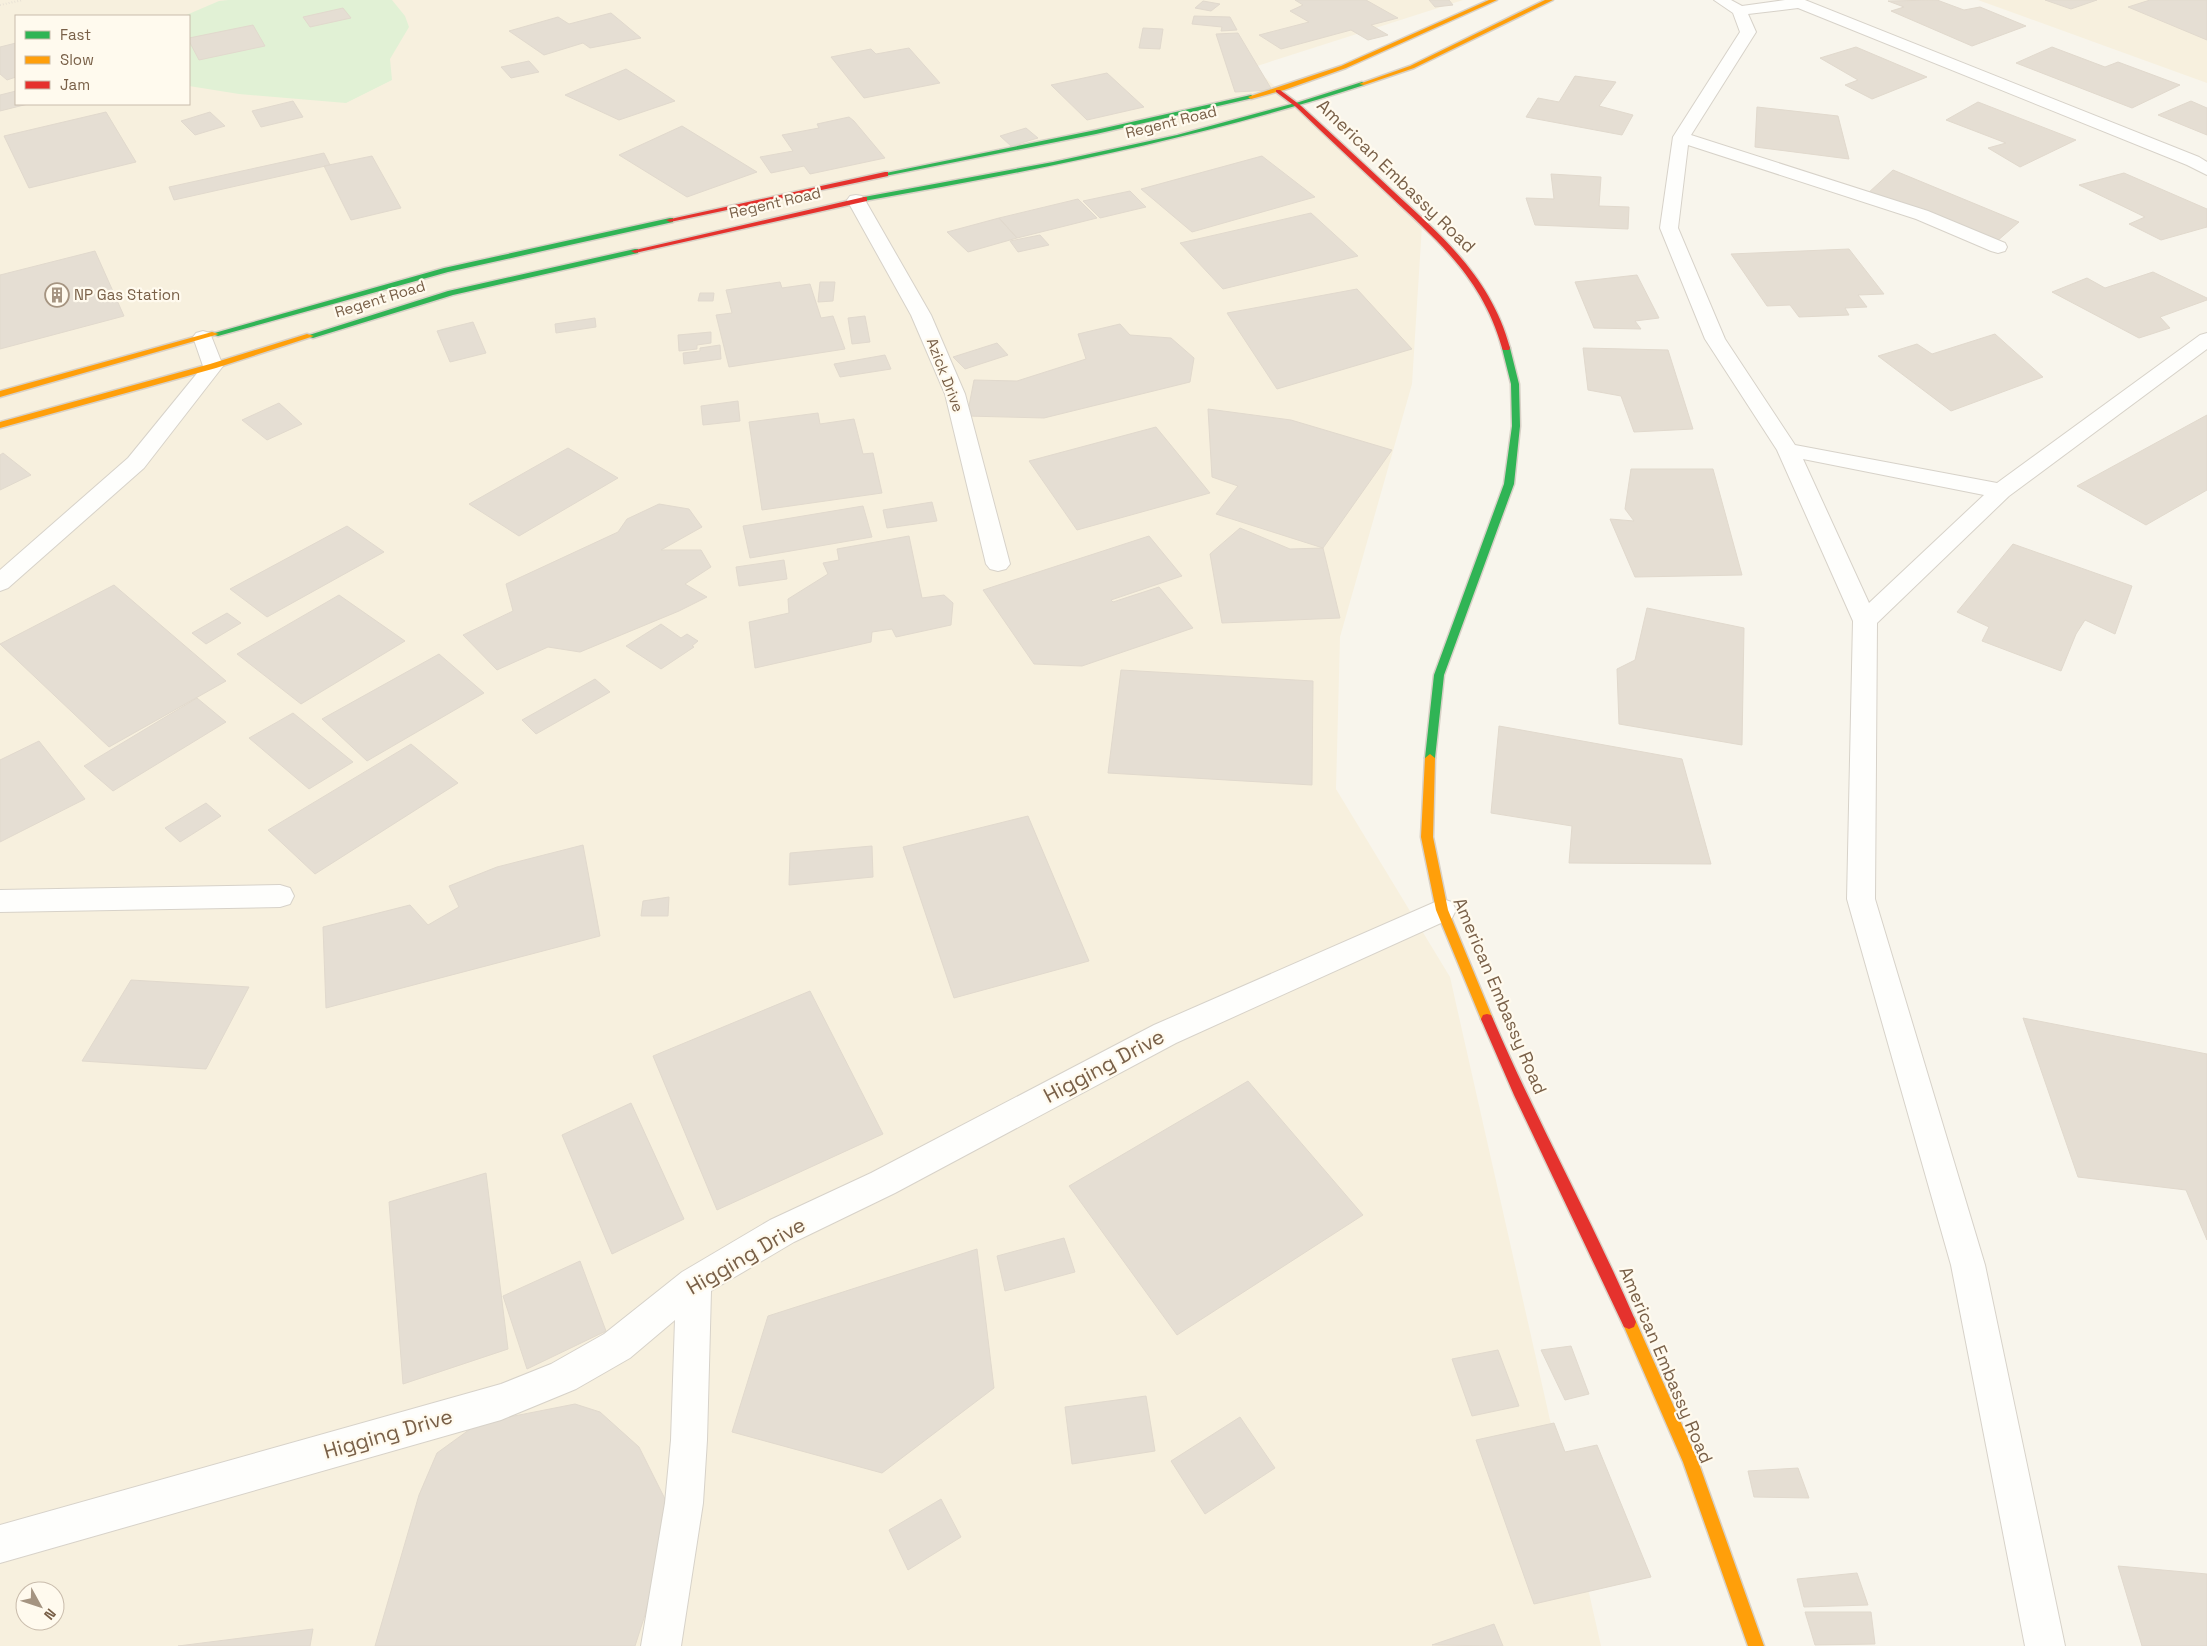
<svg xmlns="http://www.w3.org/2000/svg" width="2207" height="1646" font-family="'Space Grotesk',sans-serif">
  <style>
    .residential { fill: #f7f0de; fill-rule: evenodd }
    .green { fill: #e1f1d5 }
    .building { fill: #e5ded3; stroke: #e1d9cd }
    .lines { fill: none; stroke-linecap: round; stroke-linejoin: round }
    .lane-casing { stroke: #d7d2c9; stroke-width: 2 }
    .street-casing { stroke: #d7d2c9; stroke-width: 2 }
    .fast-casing { stroke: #d8d1c7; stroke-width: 3 }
    .slow-casing { stroke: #d8d1c7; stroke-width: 3 }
    .jam-casing { stroke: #d8d1c7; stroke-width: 3 }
    .path { stroke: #dbd5cd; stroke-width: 2; stroke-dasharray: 0.5 2.5; stroke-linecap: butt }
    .lane { fill: #fefefc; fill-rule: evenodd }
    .street { fill: #fefefc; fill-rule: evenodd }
    .fast { fill: #30b455; fill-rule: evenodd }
    .slow { fill: #ff9f0a; fill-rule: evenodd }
    .jam { fill: #e5322d; fill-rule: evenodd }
    .labels { text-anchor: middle; stroke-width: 4.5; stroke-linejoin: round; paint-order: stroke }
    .far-street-label { font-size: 15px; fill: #796048; stroke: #fffaee }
    .far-poi-label { font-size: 15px; fill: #796048; stroke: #fffaee; text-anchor: start }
    .street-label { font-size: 18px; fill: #796048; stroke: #fffaee }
    .near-street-label { font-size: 21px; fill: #796048; stroke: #fffaee }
  </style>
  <rect width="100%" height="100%" fill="#f8f5ec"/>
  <path class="residential" d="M0,0h1463l-209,67 168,158 -10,159 -72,253 -4,152 114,188 151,669h-1601zM16,16h173v88h-173zM25,1591h30v30h-30z
    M1978,0h229v83z"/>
  <path class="green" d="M228,0h164l13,16 4,11 -19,32 2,21 -46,23 -107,-9 -50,-8v-70h-5l35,-15z"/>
  <path class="building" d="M1295,0h71l32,18 -27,7 17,10 -20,5 -17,-10 -70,19 -22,-14 50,-13 -19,-11 13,-6z
    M1429,0h20l4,5 -18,2z
    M1937,0l27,10 16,-3 46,19 -54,20 -81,-35 13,-4 -16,-6z
    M2045,0h52l-26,9z
    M2150,0h57v40l-79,-33z
    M1203,1l17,3 -9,7 -16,-3z
    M343,8l8,10 -41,9 -7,-10z
    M611,13l30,25 -51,10 -7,-5 -39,12 -35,-24 49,-14 11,7z
    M1194,16l36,1 7,13 -16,1 1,-4 -30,-3z
    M253,25l12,21 -66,14 -10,-19v-3z
    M1143,28l20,1 -3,20 -21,-1z
    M1238,33l34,57 -37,2 -19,-58z
    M16,43v34l-9,3 -7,-6v-27z
    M1856,47l71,30 -55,22 -27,-14 13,-5 -38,-22z
    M2052,47l53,20 13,-5 62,23 -48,23 -116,-45z
    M909,48l31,35 -76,15 -33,-41 40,-8 5,5z
    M529,61l10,11 -28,6 -10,-11z
    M626,69l49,32 -56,19 -54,-25z
    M1107,73l37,34 -57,13 -36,-35z
    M1575,76l41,6 -17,24 34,9 -11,20 -96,-18 12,-19 21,4z
    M16,91v13h12l-28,7v-16z
    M293,101l10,16 -42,10 -9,-16z
    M2191,101l16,7v27l-49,-20z
    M1978,102l98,38 -56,27 -32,-19 18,-5 -60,-23z
    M1757,107l81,9 11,43 -94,-12z
    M106,112l30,50 -107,26 -25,-52z
    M210,112l15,14 -30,9 -14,-14z
    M849,117l5,4 31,37 -75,16 -6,-8 -33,7 -11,-16 33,-6 -11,-16 37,-7 -2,-4z
    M682,126l75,46 -70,25 -68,-42z
    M1026,128l12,10 -27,8 -11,-10z
    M324,153l6,12 -156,35 -5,-13z
    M372,156l29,52 -50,12 -27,-54z
    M1262,156l53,41 -123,35 -51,-43z
    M1893,170l126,52 -23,20 -129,-48z
    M2124,173l83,36v18l-46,13 -32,-16 16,-7 -66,-32z
    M1551,174l50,3 -2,29 30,1 -1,22 -93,-4 -9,-27 28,1z
    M1130,191l16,16 -46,11 -17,-17z
    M1078,199l19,19 -80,20 -18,-20z
    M1311,213l47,43 -135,33 -43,-46z
    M999,218l18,20 -49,14 -21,-20z
    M1040,235l9,10 -31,7 -8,-11z
    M1849,249l35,45 -26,1 9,12 -22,1 4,7 -50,2 -9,-12 -23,1 -36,-52z
    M95,251l29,65 -124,33v-74z
    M2153,272l54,26v2l-47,17 10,11 -31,10 -87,-46 35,-14 18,10z
    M1637,275l22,43 -24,3 6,8 -47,-1 -19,-46z
    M780,282l2,6 28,-4 11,34 12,-2 12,33 -116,18 -13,-52 16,-2 -6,-23z
    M820,282h15l-2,19 -15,1z
    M1357,289l55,60 -135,40 -50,-76z
    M700,293h14l-1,8h-15z
    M865,316l5,26 -18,2 -4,-26z
    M595,318l1,9 -40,6 -1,-9z
    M473,322l13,31 -36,9 -13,-31z
    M1120,324l10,11 41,3 23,20 -4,24 -146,36 -77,-2 7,-36 43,1 69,-22 -8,-25z
    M711,332v11l-14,2v4l-18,2 -1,-16z
    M1995,334l48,43 -92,34 -73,-55 39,-12 15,10z
    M997,343l11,12 -43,14 -12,-12z
    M720,345l1,14 -37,5 -1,-11 17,-2v-3z
    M1583,348l85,2 25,79 -59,3 -13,-36 -33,-6z
    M885,355l6,14 -51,8 -6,-13z
    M738,401l2,20 -37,4 -2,-19z
    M279,403l23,21 -35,16 -25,-20z
    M1208,409l83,11 101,30 -69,98 -107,-34 22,-28 -26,-9z
    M818,413l2,11 34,-5 9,35 10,-1 9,40 -120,17 -13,-88z
    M2207,415v75l-61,35 -69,-39z
    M1156,427l54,66 -133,37 -48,-69z
    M568,448l50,30 -99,58 -50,-32z
    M3,453l28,22 -31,15v-35z
    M1631,469h82l29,106 -107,2 -25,-58 24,2 -9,-12z
    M932,502l5,19 -50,7 -4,-18z
    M659,504l30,5 13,18 -41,23h40l10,17 -26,17 22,13 -28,14 -99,41 -32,-5 -51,23 -34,-35 50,-24 -7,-27 112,-52 9,-13z
    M863,506l9,31 -122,21 -7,-32z
    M347,526l37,26 -117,65 -37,-28z
    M1240,528l50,21 33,-1 17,70 -118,5 -12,-69z
    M909,536l13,62 22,-3 9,8 -2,22 -55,12 -4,-8 -20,3 -1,10 -116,26 -6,-46 40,-9 -1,-14 40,-25 -5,-11 16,-3 -2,-11z
    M1149,536l33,40 -71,24 2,2 46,-15 34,41 -111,38 -48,-2 -51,-74z
    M2013,544l119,42 -17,48 -30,-14 -9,14 -15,37 -79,-30 7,-14 -32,-15z
    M784,560l3,19 -48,7 -3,-19z
    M114,585l112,96 -117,66 -109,-103z
    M339,595l66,46 -104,63 -64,-50z
    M1647,608l97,20 -2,117 -123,-21 -2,-55 18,-9z
    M227,613l14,10 -35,21 -14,-11z
    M661,624l20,14 6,-4 11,7 -6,5 2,1 -33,22 -35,-23z
    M439,654l45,39 -117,68 -45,-42z
    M1121,670l192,11 -1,104 -204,-12z
    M595,679l15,13 -74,42 -14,-14z
    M197,698l29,24 -113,69 -29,-25z
    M293,713l60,49 -44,27 -60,-51z
    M1499,726l183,33 29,105 -142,-1 3,-37 -81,-13z
    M39,741l46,58 -85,43v-82z
    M411,744l47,39 -143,91 -47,-44z
    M206,803l15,13 -41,26 -15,-14z
    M1028,816l61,145 -135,37 -51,-151z
    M583,845l17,91 -274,72 -3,-81 87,-22 18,20 31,-18 -10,-21 48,-19z
    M872,846l1,31 -84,8 1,-32z
    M669,897l-1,19h-27l2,-15z
    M131,980l118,7 -43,82 -124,-8z
    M810,991l73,143 -166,76 -64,-154z
    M2023,1018l184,36v186l-21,-50 -108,-13z
    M1248,1081l115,134 -186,120 -108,-149z
    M631,1103l53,116 -72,35 -50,-119z
    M486,1173l22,176 -105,35 -14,-182z
    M1064,1238l11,34 -70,19 -8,-35z
    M977,1249l17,139 -112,85 -150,-41 36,-116z
    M580,1261l26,70 -79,38 -24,-73z
    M1571,1346l18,48 -24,6 -24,-50z
    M1498,1350l21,56 -47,10 -20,-57z
    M1146,1396l9,55 -83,13 -7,-57z
    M575,1404l25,8 39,35 34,68 -29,103 -9,28h-260l44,-151 18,-42 36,-26 31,-9z
    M1240,1417l35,51 -70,46 -34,-53z
    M1554,1423l11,29 32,-7 54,132 -117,27 -58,-164z
    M1798,1468l11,30 -55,-1 -6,-26z
    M941,1499l20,38 -53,33 -19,-40z
    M2118,1566l89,8v72h-65z
    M1857,1573l11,32 -64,2 -7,-28z
    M1805,1612h66l4,32 -60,1z
    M1494,1624l9,22 -71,-1z
    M313,1629l-3,17h-132z"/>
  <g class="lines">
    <g class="lane-casing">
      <path id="lane" d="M1714,0h17l11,6 43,-6h20l394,157 8,5v13l-20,-10 -389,-157 -50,6 8,18 -65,103 237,76 77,32 2,4 -2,4 -7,2 -7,-2 -75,-32 -228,-74 -10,83 47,111 70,106 202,38 203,-148 7,-2v16l-198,147 -132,127 -2,276 110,366 80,381h-40l-74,-381 -104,-366 6,-278 -76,-171 -72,-111 -45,-111 13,-91 67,-105 -7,-19zM1803,459l181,36 -115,108z"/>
    </g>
    <g class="street-casing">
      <path id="street" d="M856,195l6,1 3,4 66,115 34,79 45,170 -4,5 -8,2 -8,-2 -4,-5 -41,-170 -34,-79 -64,-115 3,-4z
        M203,331l7,2 13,33 -3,4 -76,98 -136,120 -8,3v-21l128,-112 75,-92 -10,-29 3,-4z
        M280,885l10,3 4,8 -4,8 -10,3 -280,5v-22z
        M1442,899l10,3 4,8 -4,8 -276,125 -281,150 -101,49 -83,49 -4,149 -4,63 -22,143h-40l24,-143 6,-63 4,-120 -45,38 -54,31 -75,31 -501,143v-38l501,-141 50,-20 53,-30 78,-62 88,-52 101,-47 283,-148z"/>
    </g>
    <g class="fast-casing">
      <path id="fast" d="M1362,82l2,1v2c-163,53 -331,86 -500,116l-4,-2 4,-2 189,-35 124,-27 122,-33z
        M1251,95l3,2 -1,1 -157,36 -211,42 -4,-2 215,-44z
        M670,218h3v4l-225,50 -230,64 -7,-2 233,-66z
        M635,249h3v4l-185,42 -140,43 -7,-2 142,-45z
        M1503,346h6l1,2 9,36 1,42 -6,58 -70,191 -9,83 -5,4 -5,-4 9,-83 70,-191 8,-58 -1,-42 -9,-36z"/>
    </g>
    <g class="slow-casing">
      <path id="slow" d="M1489,0h8l-151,68 -62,22 -33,9 -3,-2 93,-31z
        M1545,0h8l-139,68 -50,17 -5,-1 51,-18z
        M212,332l7,2 -219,63v-6z
        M307,334l7,2 -98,32 -216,60v-6l210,-58z
        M1430,754l5,4 -2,79 15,73 45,109 -2,4 -4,1 -4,-1 -2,-4 -45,-109 -15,-73 4,-79z
        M1629,1315l5,2 64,144 66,185h-16l-65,-184 -61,-140 2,-5z"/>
    </g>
    <g class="jam-casing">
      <path id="jam" d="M1276,90h4l20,15c31,28 62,57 93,86 51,47 98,87 117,157l-1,2h-6l-1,-2c-19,-69 -64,-107 -114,-154 -31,-29 -62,-58 -92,-87l-20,-15z
        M885,172h3v4l-218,46 -4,-2z
        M864,197h3v4l-232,52 -4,-2z
        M1487,1014l4,1 2,4c44,103 99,201 143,303l-2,5 -5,2 -5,-2 -110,-232 -33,-76 2,-4z"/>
    </g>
    <path class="path" d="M0,5l23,-5"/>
    <use href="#lane" class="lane"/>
    <use href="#street" class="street"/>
    <use href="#fast" class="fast"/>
    <use href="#slow" class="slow"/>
    <use href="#jam" class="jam"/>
  </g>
  <defs>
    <g id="building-ring" transform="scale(1.25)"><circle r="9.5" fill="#fffaee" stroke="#a59481" stroke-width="1.5"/><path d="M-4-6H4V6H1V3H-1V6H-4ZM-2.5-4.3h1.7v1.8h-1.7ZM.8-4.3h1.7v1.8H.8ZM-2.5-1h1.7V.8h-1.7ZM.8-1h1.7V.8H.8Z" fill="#a59481"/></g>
  </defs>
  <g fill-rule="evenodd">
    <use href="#building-ring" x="57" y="295"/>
  </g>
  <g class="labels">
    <g class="far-street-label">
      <text transform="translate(1171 122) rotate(-14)" y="5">Regent Road</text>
      <text transform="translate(775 203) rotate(-13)" y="5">Regent Road</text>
      <text transform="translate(380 299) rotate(-17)" y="5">Regent Road</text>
      <text transform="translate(945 375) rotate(69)" y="5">Azick Drive</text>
    </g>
    <g class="far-poi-label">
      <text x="74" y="300">NP Gas Station</text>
    </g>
    <g class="street-label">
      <text transform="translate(1396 176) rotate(44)" y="6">American Embassy Road</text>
      <text transform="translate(1500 996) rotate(67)" y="6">American Embassy Road</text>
      <text transform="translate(1666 1365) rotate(67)" y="6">American Embassy Road</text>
    </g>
    <g class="near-street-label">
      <text transform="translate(1104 1066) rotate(-28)" y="7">Higging Drive</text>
      <text transform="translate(746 1256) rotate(-30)" y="7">Higging Drive</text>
      <text transform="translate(388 1434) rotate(-16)" y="7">Higging Drive</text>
    </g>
  </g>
  <rect x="15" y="15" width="175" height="90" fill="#fffaee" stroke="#c9bcac"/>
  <rect x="25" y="31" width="25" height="8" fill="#30b455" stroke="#c9bcac"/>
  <text x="60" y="40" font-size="15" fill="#796048">Fast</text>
  <rect x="25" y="56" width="25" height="8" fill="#ff9f0a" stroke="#c9bcac"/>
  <text x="60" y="65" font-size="15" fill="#796048">Slow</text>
  <rect x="25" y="81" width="25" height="8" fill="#e5322d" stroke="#c9bcac"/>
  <text x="60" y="90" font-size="15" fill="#796048">Jam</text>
  <g transform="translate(40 1606) rotate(130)"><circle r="24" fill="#fffaee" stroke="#c9bcac"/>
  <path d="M0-4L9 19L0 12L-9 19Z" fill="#a59481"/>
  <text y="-8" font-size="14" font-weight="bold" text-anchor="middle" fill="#796048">N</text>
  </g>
</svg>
